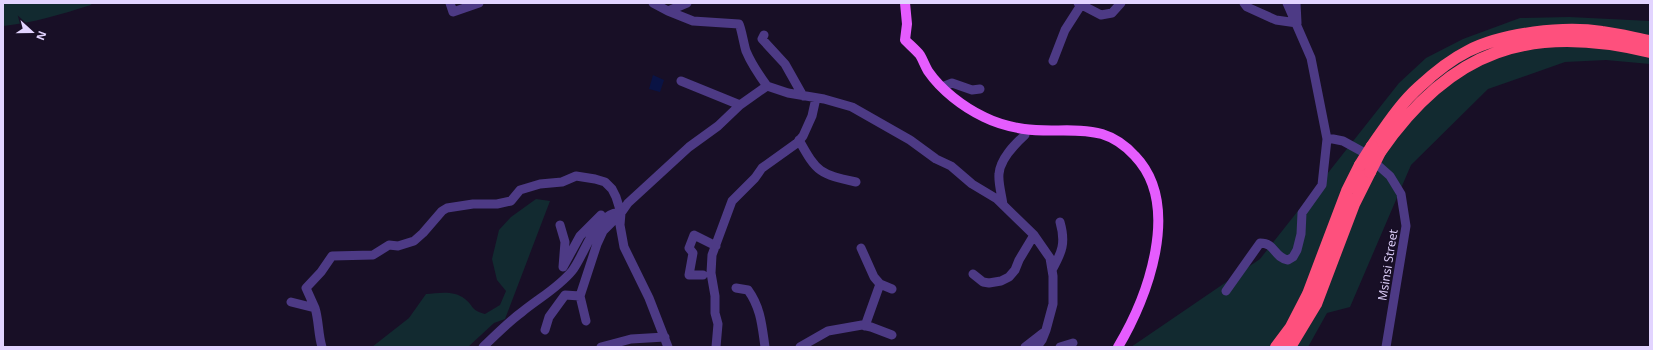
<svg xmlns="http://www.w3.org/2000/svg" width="1653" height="350" font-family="'Open Sans',sans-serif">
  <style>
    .green { fill: #122a30 }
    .water { fill: #0a1344 }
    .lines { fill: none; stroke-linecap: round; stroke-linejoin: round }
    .minor { stroke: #4d3a85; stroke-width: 9 }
    .major { stroke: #e55cfe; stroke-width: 10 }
    .highway { stroke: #fe507d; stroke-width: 12 }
    .highway-bridge { stroke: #fe507d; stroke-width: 12 }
    .labels { text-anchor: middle; stroke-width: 3.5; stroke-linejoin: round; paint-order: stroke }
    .street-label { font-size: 12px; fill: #e2d4ff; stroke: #180f26 }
  </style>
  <rect width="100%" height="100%" fill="#180f26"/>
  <path class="green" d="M3,3h89l-1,2c-29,9 -58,18 -88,21z
    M1569,17l81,4v43l-44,-4 -41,2 -77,27 -77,76 -61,142 -23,6 -19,34h-177l129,-88 139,-176 27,-25 37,-19 57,-21z
    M536,199l14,2 -45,118 -11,4 -26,24h-96l37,-29 17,-24c13,-1 28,-4 39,5 10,8 5,11 20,15l15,-9 6,-14 -9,-11 -5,-21 7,-29 12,-13z"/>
  <path class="water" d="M653,75l11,5 -4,12 -11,-3z"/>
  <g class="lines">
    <path class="minor" d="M450,3l3,9 26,-9
      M653,3l15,8 25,10 46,3c2,3 5,21 7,27 5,12 13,24 21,35
      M1078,3l23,12 11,-2 9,-10
      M1244,3l3,4 29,13 21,3 -1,-20
      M668,11l19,-8
      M764,35l-2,4 23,25 18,32
      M1053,61l12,-31 16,-25
      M681,81l59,24
      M942,87l10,-4 20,7 8,-1
      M1327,139h6l10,2 20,11 27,24 11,18 5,32 -20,121
      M799,140c18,33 21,34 57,42
      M1003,205c-1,-9 -5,-22 -4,-31 1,-15 15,-29 26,-39v-6
      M560,225l5,17 -2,25 17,-31 21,-21
      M861,248l13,29 6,7 12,5
      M1052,270c10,-18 14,-27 8,-48
      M973,274l10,8 6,1 12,-2 8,-4 6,-7 4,-10 15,-25
      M703,275h-14l4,-22 -4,-5 5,-13 22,11
      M736,288l12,2c13,18 14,36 17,57
      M1226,291l34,-48c16,0 13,14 28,17l5,-3 4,-7 4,-16 1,-21 20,-28 5,-46 -16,-81 -24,-55
      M291,302l24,6 -9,-20 15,-16 11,-16 41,-1 16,-10 9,1 16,-5 9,-8 19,-22 5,-3 26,-4h24l14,-3 9,-11 20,-6 22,-2 14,-6 19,3 10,3 7,7 4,8 5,16 -1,12 4,22 25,51 19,49
      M315,308c4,13 3,26 7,39
      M586,321l-6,-25 17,-52 6,-13 18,-18 7,-10 61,-56 29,-21 22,-21 27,-19 21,7 36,6 28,8 58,33 26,19 15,7 21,18 25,15 37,36 16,23 3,18v28l-7,26 -4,10 -5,7
      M865,326l15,-42
      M545,330l4,-13 16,-22 15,1
      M483,347c13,-12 25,-25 39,-35 17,-14 36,-24 50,-41 13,-16 24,-61 49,-58
      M601,347l30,-8 34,-2
      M716,347l2,-23 -3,-11v-17l-4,-23 1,-18 20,-54 23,-23 7,-10 35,-25 6,-7 9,-20 4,-18
      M800,347l28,-16 34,-6 9,2 21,8
      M1025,347l18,-14
      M1060,347l13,-4"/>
    <path class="major" d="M905,3l2,21 -2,16c5,5 11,10 15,15 3,5 5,11 8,16 13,19 35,36 56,46 12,6 27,10 40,12 26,4 53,-2 78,5 13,4 24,12 33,22 47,49 13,141 -17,191"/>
    <path class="highway" d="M1372,146c14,-20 28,-42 47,-59 15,-14 31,-27 49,-36 35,-18 96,-25 134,-19 16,2 32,6 48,9
      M1380,152c71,-103 150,-129 270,-100
      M1276,347l15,-20 17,-33 39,-103 13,-26
      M1290,347l26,-43 38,-100 16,-32"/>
    <path class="highway-bridge" d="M1360,165l12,-19
      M1370,172l10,-20"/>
  </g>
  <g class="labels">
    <g class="street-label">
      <text transform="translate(1388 265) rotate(-81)" y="4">Msinsi Street</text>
    </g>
  </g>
  <rect width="1653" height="350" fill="none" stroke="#e2d4ff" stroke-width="8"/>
  <g transform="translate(32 32) rotate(111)" stroke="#180f26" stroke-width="3" paint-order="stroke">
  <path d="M0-3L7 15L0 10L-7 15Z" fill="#e2d4ff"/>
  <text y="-6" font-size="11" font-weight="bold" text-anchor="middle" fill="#e2d4ff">N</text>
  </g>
</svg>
